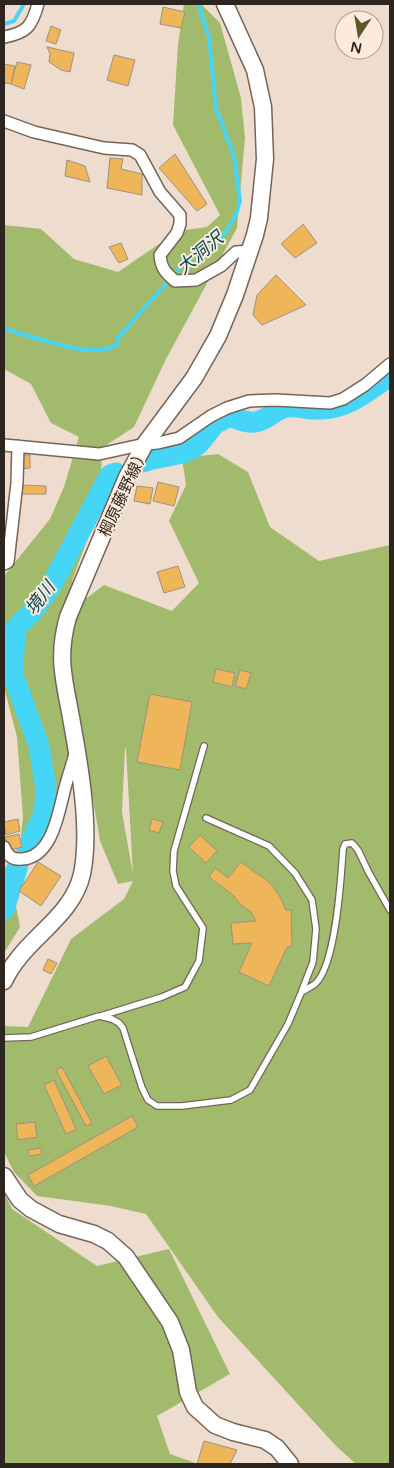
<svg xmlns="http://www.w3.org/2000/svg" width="394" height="1468" font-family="'Varela Round','Noto Sans JP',sans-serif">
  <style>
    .green { fill: #a2ba6b; fill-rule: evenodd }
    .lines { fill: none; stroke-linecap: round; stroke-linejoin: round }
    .stream { stroke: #45d6f7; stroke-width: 4 }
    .river { stroke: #45d6f7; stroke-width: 21 }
    .building { fill: #efb559; stroke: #9d9281 }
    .service-casing { stroke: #746559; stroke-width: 8 }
    .minor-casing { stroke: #746559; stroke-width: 14 }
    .secondary-casing { stroke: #746559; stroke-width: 19 }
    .service { stroke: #fff; stroke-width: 5.5 }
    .minor { stroke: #fff; stroke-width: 11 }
    .secondary { stroke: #fff; stroke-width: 16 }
    .labels { text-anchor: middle; stroke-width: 4; stroke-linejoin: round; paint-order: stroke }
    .street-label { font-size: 16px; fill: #2c2520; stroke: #fceadc }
    .water-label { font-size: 18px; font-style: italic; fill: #074855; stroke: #fceadc }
  </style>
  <rect width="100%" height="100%" fill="#eeddcf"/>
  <path class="green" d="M184,4h17l19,19 21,75 4,40 -8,90 -71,131 -32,68 -32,21 -2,57 -28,76 15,17 17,-13 68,26 27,-28 -30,-62 17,-36 -4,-27 36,-4 30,18 22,55 49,34 71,-16v919h-34l-20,-18 -118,-129 -72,-103 -35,-8 -74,-10 -23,-24 -10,-20v-126l24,1 43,-88 53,-40 9,-18 -15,3 -18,-43 -11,-65 -31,20 -19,43 -24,62 5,26 -16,26v-82l4,-8 11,-9 4,-37 -6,-80 -13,-50v-111l46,-57 14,-32 15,-50 -28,-14 -20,-39 -27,-15v-144l37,4 33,30 44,13 60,-41 29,-4 13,-12 -47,-90 5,-80zM125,748l1,1 7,125 -11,-62z
    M4,1192l8,17 85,57 72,-17 61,125 -73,42 13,38 28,10h-194z"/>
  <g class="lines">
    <path class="stream" d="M4,24l10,-3 10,-17
      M4,329c28,6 88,32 112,16l2,-7 68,-77 35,-22 14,-22 5,-16 -6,-45 -18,-48 -7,-71 -11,-33"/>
    <path class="river" d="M143,462c15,-6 32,-5 47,-12 12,-6 16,-17 25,-26 4,-3 10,-5 14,-8 9,3 20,9 30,5 10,-3 17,-12 28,-14 11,-1 23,3 35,2 27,-1 47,-19 68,-33
      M27,849l17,-35 2,-24 -7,-44 -27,-74 4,-44 15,-15 20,-27 59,-111 6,-2
      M4,909l13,-40"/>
  </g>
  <path class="building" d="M163,7l22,5 -4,16 -21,-4z
    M51,26l10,4 -5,14 -10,-3z
    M47,47l27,6 -4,19 -9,-2 -12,-8 1,-8z
    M114,55l21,5 -7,26 -21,-6z
    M17,62l14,3 -7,24 -13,-5z
    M4,64l11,2 -4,18 -7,-1z
    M175,154l32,50 -10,7 -38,-43z
    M110,158l13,1 -2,10 21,5v21l-35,-7z
    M67,160l18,6 5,16 -25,-6z
    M303,224l14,19 -22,15 -14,-14z
    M121,243l7,16 -9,4 -10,-16z
    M276,275l30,30 -44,20 -9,-10 4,-20z
    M20,455h10v13l-9,1z
    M158,482l21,5 -5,19 -21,-5z
    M22,485l24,1v8h-24z
    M137,486l16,2 -3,16 -16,-3z
    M178,566l7,21 -21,6 -7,-21z
    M216,669l19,4 -3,14 -19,-5z
    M240,670l11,3 -5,16 -11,-3z
    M150,694l42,8 -12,68 -43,-8z
    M18,819l2,12 -14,4 -2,-13z
    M152,819l11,3 -4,11 -10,-3z
    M19,834l3,13 -14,4 -3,-14z
    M200,835l17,16 -11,12 -17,-16z
    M38,862l23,14 -20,30 -22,-15z
    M241,862l29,21 9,12 7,15h5l1,36 -5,1 -18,39 -30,-14 13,-29 -19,1 -2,-21 25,-2 -5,-9 -10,-7 -8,-10 -24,-18 6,-9 13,10z
    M48,959l9,4 -6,11 -8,-4z
    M106,1056l16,29 -18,9 -16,-28z
    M62,1067l30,56 -6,3 -30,-56z
    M54,1080l22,49 -10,5 -22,-49z
    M132,1116l6,11 -104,59 -6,-11z
    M35,1122l2,15 -19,3 -2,-16z
    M41,1148l1,6 -13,2 -1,-6z
    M204,1441l33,9 -7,14h-33z"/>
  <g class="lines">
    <g class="service-casing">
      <path id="service" d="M302,992c4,-3 9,-5 13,-8 21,-19 26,-106 28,-135l2,-5 7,-1 6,7 11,23 21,37
        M101,1016l61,-19 23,-10 14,-26 4,-33 -27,-42 -3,-15 1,-20 30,-105
        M4,1038l27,-1 68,-21 13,3 7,4 4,5 19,60 6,12 9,6h25l49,-6 19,-10 38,-66 13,-31 12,-31 3,-33 -4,-29 -17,-27 -26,-27 -63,-28"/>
    </g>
    <g class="minor-casing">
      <path id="minor" d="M4,37c23,-4 28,-11 34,-33
        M4,121l30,11 70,16 28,2 8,5 20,37 20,23v9l-3,9 -17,22c1,13 5,17 15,26l21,-1 25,-14 15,-14 14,-1
        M4,445l95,9 46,-10 13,-1 21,-5 32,-22 16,-8 22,-7 27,-1 54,3 13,-4 22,-14 25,-21
        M4,564l4,-2 9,-79 1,-37
        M4,847c3,8 8,13 18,12 32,-2 37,-51 44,-75 3,-10 6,-20 9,-30"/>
    </g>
    <g class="secondary-casing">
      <path id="secondary" d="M4,981c19,-42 68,-62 78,-107 9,-43 -2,-107 -10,-151 -7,-41 -16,-64 -4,-106l59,-140 18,-33 49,-66 24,-42 17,-41 20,-60 4,-17 6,-59 -2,-52 -8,-37 -30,-66
        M4,1176l16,24 11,9 28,15 35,10 14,7 18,16 44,65 11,28 7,42 7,15 20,18 18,7 32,8 12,8 13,16"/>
    </g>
    <use href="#service" class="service"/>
    <use href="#minor" class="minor"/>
    <use href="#secondary" class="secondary"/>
  </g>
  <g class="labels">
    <g class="street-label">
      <text transform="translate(123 492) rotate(-65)" y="6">棡原藤野線）</text>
    </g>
    <g class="water-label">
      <text transform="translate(200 253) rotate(-40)" y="6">大洞沢</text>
      <text transform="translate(40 598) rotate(-52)" y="6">境川</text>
    </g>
  </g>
  <rect width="394" height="1468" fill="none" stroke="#2c2520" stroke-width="10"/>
  <g transform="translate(359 35) rotate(192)"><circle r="24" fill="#fceadc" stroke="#a99b91"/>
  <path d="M0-4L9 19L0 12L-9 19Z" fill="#585926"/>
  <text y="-8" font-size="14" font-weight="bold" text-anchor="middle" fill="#2c2520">N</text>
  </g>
</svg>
